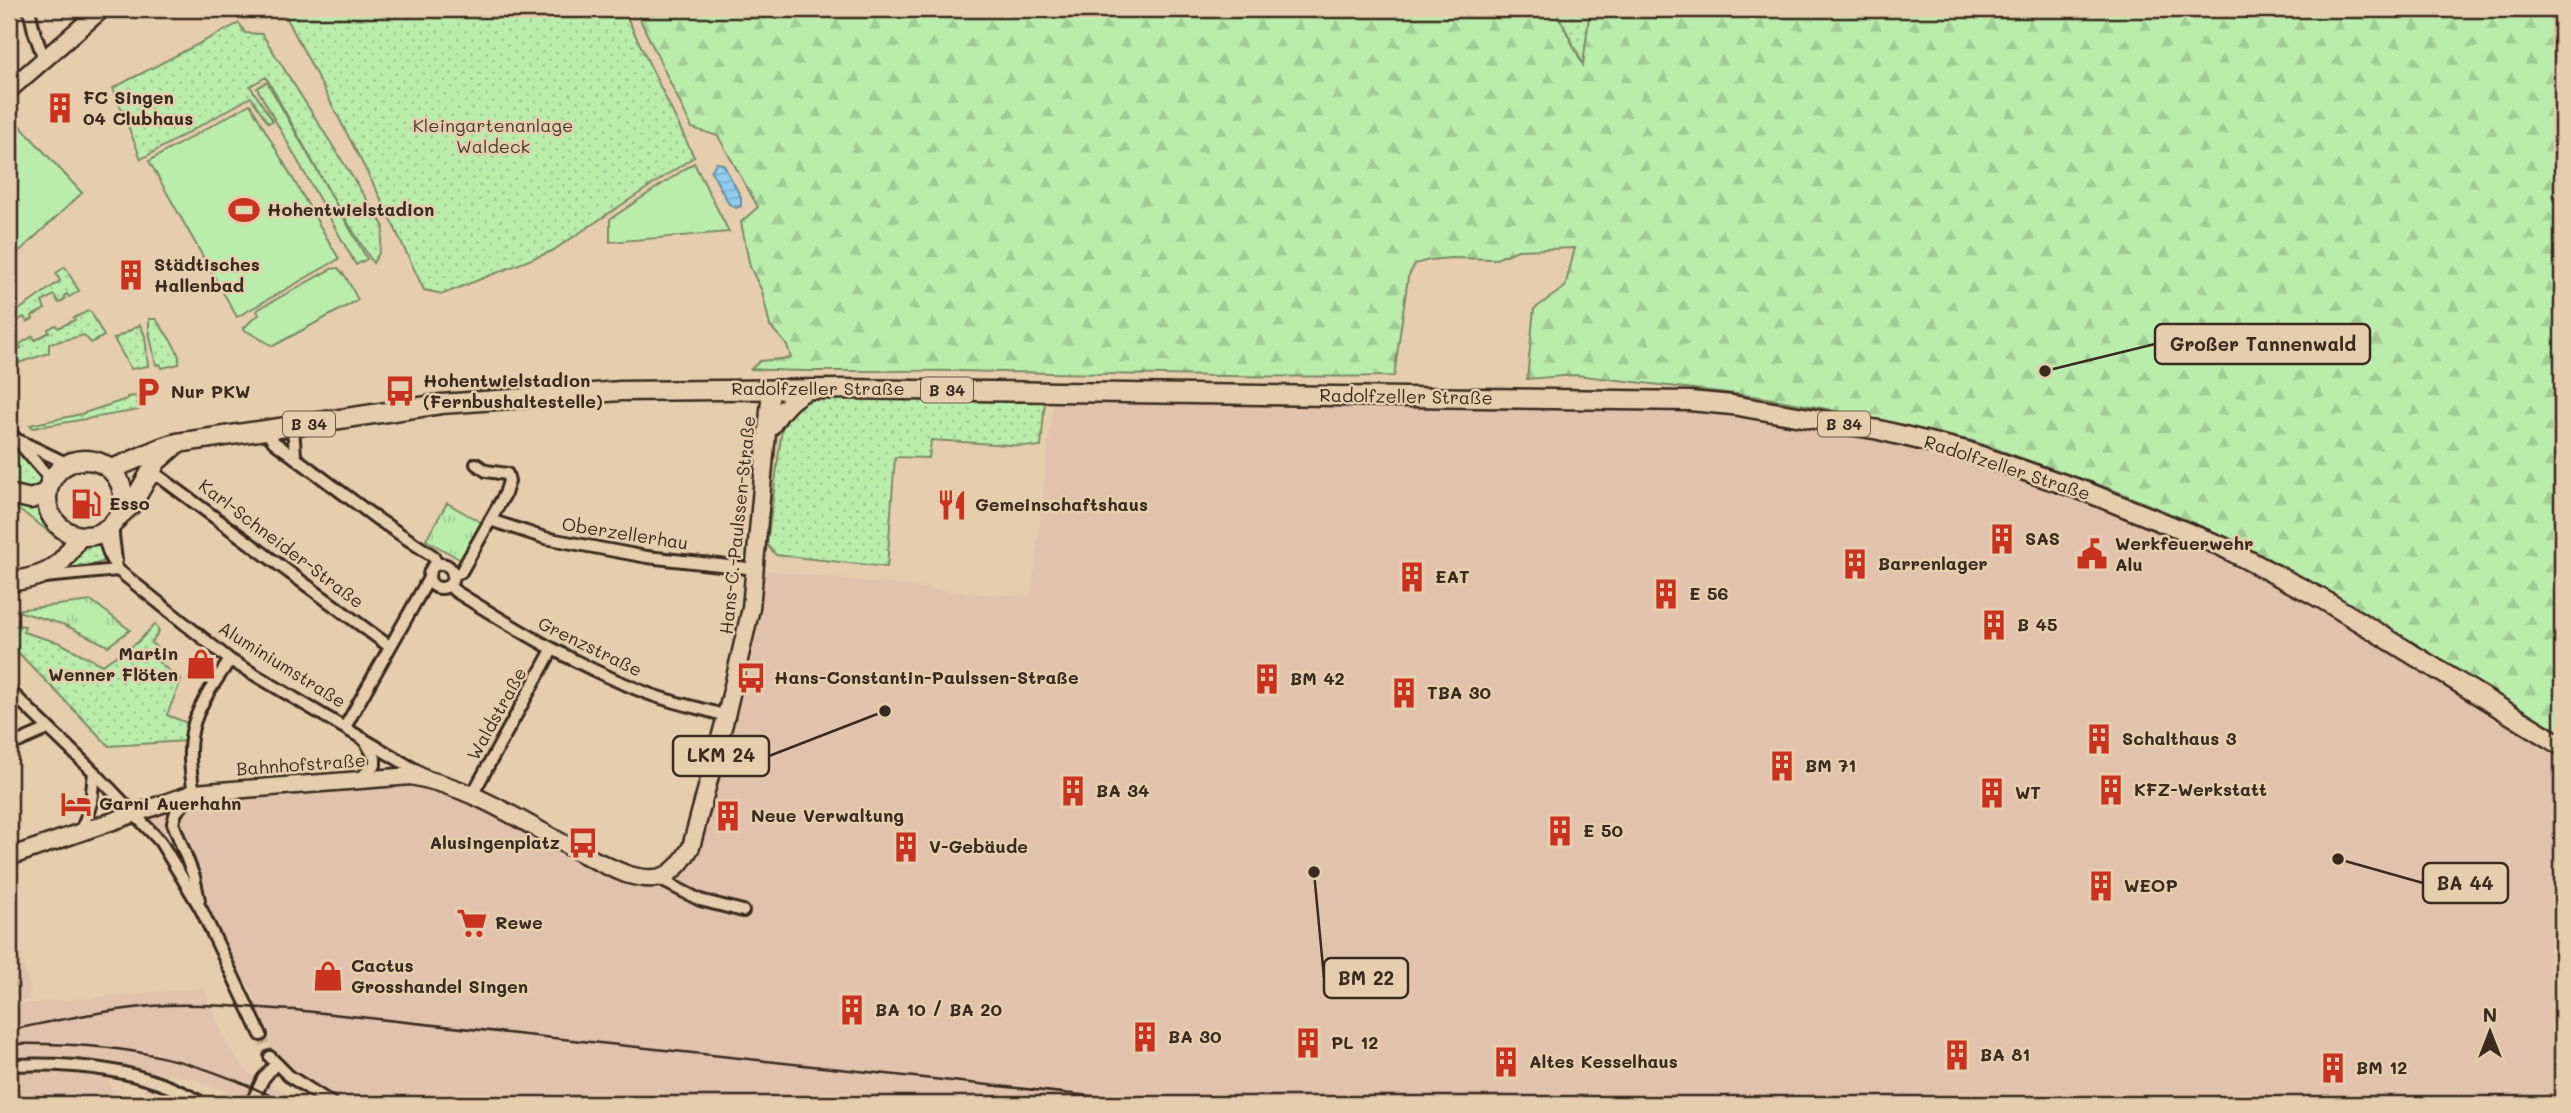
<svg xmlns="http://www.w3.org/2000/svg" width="2571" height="1113" font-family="Mali,sans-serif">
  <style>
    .built { fill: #e1c2ac }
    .grass { fill: url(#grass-dots); stroke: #7a8b65; stroke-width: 2 }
    .forest { fill: url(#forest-firs); stroke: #7a8b65; stroke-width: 2 }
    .park { fill: url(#park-tufts); stroke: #7a8b65; stroke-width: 2 }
    .pitch { fill: #baecac; stroke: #7a8b65; stroke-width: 2 }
    .water { fill: url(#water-rules); stroke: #6d8c9c; stroke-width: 2 }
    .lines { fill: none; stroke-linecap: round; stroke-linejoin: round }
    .street-tunnel { stroke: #c4ac91; stroke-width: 10; stroke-dasharray: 10 5; stroke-linecap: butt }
    .street-casing { stroke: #3b2a1e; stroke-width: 16 }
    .secondary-casing { stroke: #3b2a1e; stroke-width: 21 }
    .primary-casing { stroke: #3b2a1e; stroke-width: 23 }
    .street { stroke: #e6cdae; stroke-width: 10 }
    .secondary { stroke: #e6cdae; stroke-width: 16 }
    .primary { stroke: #e6cdae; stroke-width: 18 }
    .rail { stroke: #3b2a1e; stroke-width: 2.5 }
    .labels { text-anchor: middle; stroke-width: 5; stroke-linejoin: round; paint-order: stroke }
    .shield { fill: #e6cdae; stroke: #6e5b49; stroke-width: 2 }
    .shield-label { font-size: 16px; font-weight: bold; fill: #3b2a1e }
    .poi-label { font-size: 18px; font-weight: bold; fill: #3b2a1e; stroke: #e6cdae; text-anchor: start }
    .park-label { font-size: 18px; fill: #483d2c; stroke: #e6cdae }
    .street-label { font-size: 18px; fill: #3b2a1e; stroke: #e6cdae }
    .leader { fill: none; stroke: #3b2a1e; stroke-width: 2.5 }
    .callout-dot { fill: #3b2a1e; stroke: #e6cdae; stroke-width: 2.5 }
    .callout { fill: #e6cdae; stroke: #3b2a1e; stroke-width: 2.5 }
    .callout-label { font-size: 19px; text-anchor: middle; font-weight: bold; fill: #3b2a1e }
  </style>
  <defs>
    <pattern id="grass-dots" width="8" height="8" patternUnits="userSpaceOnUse" patternTransform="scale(1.75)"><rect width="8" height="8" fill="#baecac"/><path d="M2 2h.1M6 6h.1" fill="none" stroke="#a1cb94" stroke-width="1.8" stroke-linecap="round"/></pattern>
    <pattern id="forest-firs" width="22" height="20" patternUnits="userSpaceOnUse" patternTransform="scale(1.75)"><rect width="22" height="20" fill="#baecac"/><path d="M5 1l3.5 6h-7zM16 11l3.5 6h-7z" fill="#a1cb94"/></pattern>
    <pattern id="park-tufts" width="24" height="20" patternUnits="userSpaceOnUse" patternTransform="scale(1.75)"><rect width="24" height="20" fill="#baecac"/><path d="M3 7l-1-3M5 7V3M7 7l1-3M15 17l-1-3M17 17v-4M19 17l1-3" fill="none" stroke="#a1cb94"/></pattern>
    <pattern id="water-rules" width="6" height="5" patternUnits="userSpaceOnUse" patternTransform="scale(1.75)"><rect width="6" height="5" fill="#8fcdf0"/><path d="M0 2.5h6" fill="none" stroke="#7cb0cd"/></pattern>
  </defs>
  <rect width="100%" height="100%" fill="#e6cdae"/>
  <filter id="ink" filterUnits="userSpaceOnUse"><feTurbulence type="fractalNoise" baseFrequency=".0143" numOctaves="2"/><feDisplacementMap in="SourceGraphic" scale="14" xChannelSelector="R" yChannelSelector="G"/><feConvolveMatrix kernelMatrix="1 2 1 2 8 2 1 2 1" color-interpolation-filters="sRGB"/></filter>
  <g filter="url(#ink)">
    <path class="built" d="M1054,392l636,9 189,29 342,116 341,200v358h-2229l-57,-41 -25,-74 -43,-65 -41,-86 -13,-13 -4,-10 6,-10 255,-29 238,103 36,-22 71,-288 226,26 50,1z
      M21,960l9,25 -1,15h-20v-39z
      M203,988l26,60 18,24 59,32h-49l-64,-25 -109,-21 -75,-1v-52z
      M30,1072l77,4 9,28 24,-7 7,-13 19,7 12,13h-169v-31z"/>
    <path class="grass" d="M282,9h341l71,148 -142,94 -109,43 -19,-4 -44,-93z
      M1555,9h35l-6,57z
      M239,23l6,10 17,1 122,193 -5,26 -6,10 -38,-61 -69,-125 -16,9 23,35 -5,2 -17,-26 -110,62 -28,-71z
      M65,267l14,24 -10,6 -2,-3 -3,2 1,3 -6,4 -5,-8 -12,7 3,7 -13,7 1,3 -6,3 -3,-5 -15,8v-8l51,-36 -4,-8z
      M88,311l3,1 13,24 -13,7 -7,-8 -35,9v9l-40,13v-7l3,-2 -2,-3 11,-6 -1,-4 13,-8 2,4 14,-8 -1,-3 8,-4 2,3 17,-8 -1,-2z
      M149,319h7c7,12 26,32 23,45l-17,4 -2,-4 -4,1 -7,-34z
      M140,325l5,11 3,30 -17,3 -17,-30z
      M136,396l3,14 -106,18 -3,-3 51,-11 46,-15v-2z
      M831,397l214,3 -4,47 -110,-7 -2,18 -34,-1 -8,110 -111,-12 -9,-10 15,-117 12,-18 13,-9z
      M9,431l59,33c-28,19 -29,48 -1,69l-6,8 -34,-26 -18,-10z
      M102,533l9,26 -22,7 -9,-1v9l-26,-6 24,-31z
      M155,624l4,7 -8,12 5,4 -4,10 29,23 -14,35 20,8 -2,18 -76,5 -100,-103v-18l16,1 -2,6 37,11 42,22 36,-23z"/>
    <path class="forest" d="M635,9h920l28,56 7,-56h972v724l-247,-149 -86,-46 -118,-49 -138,-48 -151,-33 -61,-11 -185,-22 -49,4 7,-70 31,-22 10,-39 -57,2 -22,9 -46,-1 -21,2 -14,4 -7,13 -14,99c-145,2 -290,-2 -436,-5 -69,-1 -138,2 -207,-2l9,-8 31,-3 -4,-13 -17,-19 -8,-35 -12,-24 -9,-45 17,-15 -40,-71 -26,-8z"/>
    <path class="park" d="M447,503l35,20 -21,37 -35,-20z
      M92,601l38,29 -22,16 -43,-21 -51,-15z"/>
    <path class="pitch" d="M267,82l100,177 -11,6 -99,-177z
      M250,104l89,155 -102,58 -88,-156z
      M11,116l71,77 -73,68v-142z
      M694,163l35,69 -119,10v-23z
      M338,268l8,9 12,23 -85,46 -30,-17 11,-11 5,-3 -2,-5 74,-41z"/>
    <path class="water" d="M716,163l7,1 18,33v9l-5,2 -7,-4 -18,-33z"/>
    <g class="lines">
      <path class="street-tunnel" d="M261,1035l9,22"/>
      <g class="street-casing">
        <path id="street" d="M29,9l5,22 10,28
          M293,426l2,29
          M265,430l9,12 102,76 57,38 4,8
          M9,431l42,49
          M20,441l48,23
          M149,477h11l229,169
          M490,520l55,18 102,19 109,12
          M112,526l4,35
          M102,533l9,26 7,11 112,90 194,115
          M429 576a12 12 0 1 1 24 0a12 12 0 1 1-24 0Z
          M454,575l7,-3 44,-78 4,-13 -2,-7 -21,-3 -10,-7
          M44,577l74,-7
          M450,586l5,5c59,37 119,73 184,99 27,12 59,17 87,26
          M9,690l85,82 66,69 41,68 60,126
          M345,727l84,-149
          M9,746l39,-17
          M359,779l16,-14v-7l-11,-19
          M472,795l80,-145
          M81,833l10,-30 3,-31
          M659,879l41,21 43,11
          M199,900l-5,-23 -21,-54 3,-11 18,-19c-11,-63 0,-81 36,-133
          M270,1057l19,19 44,28
          M9,1065c68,-3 135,4 195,39
          M251,1104l12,-25 13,-16"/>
      </g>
      <g class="secondary-casing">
        <path id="secondary" d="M9,90l93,-81
          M771,427c11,-18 20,-28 39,-38
          M9,857l185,-64 217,-17c79,14 141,69 215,98 33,10 47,4 65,-27l35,-131 25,-108 20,-219"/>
      </g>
      <g class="primary-casing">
        <path id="primary" d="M47 498a38 38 0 1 1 76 0a38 38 0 1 1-76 0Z
          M110,469c23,-6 43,-21 67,-26l264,-39 180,-13 219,-2 850,12 42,4 147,25 87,21 121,41 134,54 103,54 238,146
          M9,494l22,5 16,-7
          M120,515l12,-11 25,-43 16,-14
          M9,582c37,-6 51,-11 69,-45"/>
      </g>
      <use href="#street" class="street"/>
      <use href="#secondary" class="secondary"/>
      <use href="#primary" class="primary"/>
      <path class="rail" d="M9,1030c52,-10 104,-22 158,-25 43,-2 86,3 128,5l869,94
        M9,1044c105,-2 184,11 278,60"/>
    </g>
  </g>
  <defs>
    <g id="building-bare" transform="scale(2.415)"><path d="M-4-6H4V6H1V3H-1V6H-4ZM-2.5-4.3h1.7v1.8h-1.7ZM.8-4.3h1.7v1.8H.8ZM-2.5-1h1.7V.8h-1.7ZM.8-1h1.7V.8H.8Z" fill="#c8321e" stroke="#e6cdae" stroke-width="2.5" paint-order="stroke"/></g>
    <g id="stadium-bare" transform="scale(2.415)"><path d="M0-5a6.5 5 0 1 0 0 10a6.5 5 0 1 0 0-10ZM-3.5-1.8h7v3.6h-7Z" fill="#c8321e" stroke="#e6cdae" stroke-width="2.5" paint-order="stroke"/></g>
    <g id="bus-bare" transform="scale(2.415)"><path d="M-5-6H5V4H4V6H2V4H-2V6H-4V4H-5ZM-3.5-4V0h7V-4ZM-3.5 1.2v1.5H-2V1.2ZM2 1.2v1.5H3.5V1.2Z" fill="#c8321e" stroke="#e6cdae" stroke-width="2.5" paint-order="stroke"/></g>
    <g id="parking-bare" transform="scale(2.415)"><path d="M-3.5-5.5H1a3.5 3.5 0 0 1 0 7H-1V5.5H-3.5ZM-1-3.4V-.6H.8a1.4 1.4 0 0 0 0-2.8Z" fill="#c8321e" stroke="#e6cdae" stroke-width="2.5" paint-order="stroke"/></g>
    <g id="fuel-bare" transform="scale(2.415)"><path d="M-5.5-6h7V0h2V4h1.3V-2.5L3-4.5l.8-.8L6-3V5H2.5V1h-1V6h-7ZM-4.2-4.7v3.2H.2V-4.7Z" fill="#c8321e" stroke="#e6cdae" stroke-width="2.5" paint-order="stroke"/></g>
    <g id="restaurant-bare" transform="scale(2.415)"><path d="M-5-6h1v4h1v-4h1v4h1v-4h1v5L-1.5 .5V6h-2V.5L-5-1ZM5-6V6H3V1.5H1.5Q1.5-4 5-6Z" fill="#c8321e" stroke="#e6cdae" stroke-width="2.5" paint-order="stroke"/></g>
    <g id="civic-bare" transform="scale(2.415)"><path d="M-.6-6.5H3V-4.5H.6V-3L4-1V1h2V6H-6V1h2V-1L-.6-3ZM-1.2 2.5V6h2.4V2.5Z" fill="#c8321e" stroke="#e6cdae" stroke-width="2.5" paint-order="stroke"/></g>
    <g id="shop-bare" transform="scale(2.415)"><path d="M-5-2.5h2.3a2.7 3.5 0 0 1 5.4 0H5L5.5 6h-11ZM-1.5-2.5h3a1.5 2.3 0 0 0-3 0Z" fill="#c8321e" stroke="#e6cdae" stroke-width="2.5" paint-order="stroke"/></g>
    <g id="hotel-bare" transform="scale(2.415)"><path d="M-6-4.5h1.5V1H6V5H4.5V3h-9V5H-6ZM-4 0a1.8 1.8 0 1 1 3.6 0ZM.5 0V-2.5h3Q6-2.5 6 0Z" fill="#c8321e" stroke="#e6cdae" stroke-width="2.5" paint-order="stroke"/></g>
    <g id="supermarket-bare" transform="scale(2.415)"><path d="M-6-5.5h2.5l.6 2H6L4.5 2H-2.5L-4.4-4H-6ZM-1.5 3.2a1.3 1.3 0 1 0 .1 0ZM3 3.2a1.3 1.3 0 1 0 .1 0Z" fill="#c8321e" stroke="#e6cdae" stroke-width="2.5" paint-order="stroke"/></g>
  </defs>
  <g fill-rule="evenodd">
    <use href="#building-bare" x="60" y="108"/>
    <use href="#stadium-bare" x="244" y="210"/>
    <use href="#building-bare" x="131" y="275"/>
    <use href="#bus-bare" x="400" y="391"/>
    <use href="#parking-bare" x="148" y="392"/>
    <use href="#fuel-bare" x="86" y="504"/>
    <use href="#restaurant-bare" x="952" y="505"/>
    <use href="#building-bare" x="2002" y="539"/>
    <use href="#civic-bare" x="2092" y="554"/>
    <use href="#building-bare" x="1855" y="564"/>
    <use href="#building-bare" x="1412" y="577"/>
    <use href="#building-bare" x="1666" y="594"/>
    <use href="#building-bare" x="1994" y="625"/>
    <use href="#shop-bare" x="201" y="664"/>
    <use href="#bus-bare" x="751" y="678"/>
    <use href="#building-bare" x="1267" y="679"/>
    <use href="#building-bare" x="1404" y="693"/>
    <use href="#building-bare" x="2099" y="739"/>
    <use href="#building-bare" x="1782" y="766"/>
    <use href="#building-bare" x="2111" y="790"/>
    <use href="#building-bare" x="1073" y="791"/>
    <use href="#building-bare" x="1992" y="793"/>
    <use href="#hotel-bare" x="76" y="804"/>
    <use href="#building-bare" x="728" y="816"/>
    <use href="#building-bare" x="1560" y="831"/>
    <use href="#bus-bare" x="583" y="843"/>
    <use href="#building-bare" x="906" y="847"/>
    <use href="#building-bare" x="2101" y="886"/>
    <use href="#supermarket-bare" x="472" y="923"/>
    <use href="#shop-bare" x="328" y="976"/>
    <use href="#building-bare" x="852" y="1010"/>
    <use href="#building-bare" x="1145" y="1037"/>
    <use href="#building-bare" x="1308" y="1043"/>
    <use href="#building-bare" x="1957" y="1055"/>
    <use href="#building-bare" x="1506" y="1062"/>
    <use href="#building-bare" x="2333" y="1068"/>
  </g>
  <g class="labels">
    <g class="shield">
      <rect x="921" y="377.5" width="52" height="25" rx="5"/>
      <rect x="283" y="411.5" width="52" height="25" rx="5"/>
      <rect x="1818" y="411.5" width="52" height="25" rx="5"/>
    </g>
    <g class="shield-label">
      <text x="947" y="396">B 34</text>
      <text x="309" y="430">B 34</text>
      <text x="1844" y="430">B 34</text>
    </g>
    <g class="poi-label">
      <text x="83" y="104">FC Singen<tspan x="83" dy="21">04 Clubhaus</tspan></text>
      <text x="267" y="216">Hohentwielstadion</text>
      <text x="154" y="271">Städtisches<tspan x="154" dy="21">Hallenbad</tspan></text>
      <text x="423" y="387">Hohentwielstadion<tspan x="423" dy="21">(Fernbushaltestelle)</tspan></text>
      <text x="171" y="398">Nur PKW</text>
      <text x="109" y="510">Esso</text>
      <text x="975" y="511">Gemeinschaftshaus</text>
      <text x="2025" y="545">SAS</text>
      <text x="2115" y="550">Werkfeuerwehr<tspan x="2115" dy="21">Alu</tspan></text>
      <text x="1878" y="570">Barrenlager</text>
      <text x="1435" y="583">EAT</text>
      <text x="1689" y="600">E 56</text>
      <text x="2017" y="631">B 45</text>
      <text x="178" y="660" text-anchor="end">Martin<tspan x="178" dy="21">Wenner Flöten</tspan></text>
      <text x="774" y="684">Hans-Constantin-Paulssen-Straße</text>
      <text x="1290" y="685">BM 42</text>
      <text x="1427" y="699">TBA 30</text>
      <text x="2122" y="745">Schalthaus 3</text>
      <text x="1805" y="772">BM 71</text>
      <text x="2134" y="796">KFZ-Werkstatt</text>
      <text x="1096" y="797">BA 34</text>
      <text x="2015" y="799">WT</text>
      <text x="99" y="810">Garni Auerhahn</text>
      <text x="751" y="822">Neue Verwaltung</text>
      <text x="1583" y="837">E 50</text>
      <text x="560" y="849" text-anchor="end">Alusingenplatz</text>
      <text x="929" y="853">V-Gebäude</text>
      <text x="2124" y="892">WEOP</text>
      <text x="495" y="929">Rewe</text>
      <text x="351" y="972">Cactus<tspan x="351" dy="21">Grosshandel Singen</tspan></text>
      <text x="875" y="1016">BA 10 / BA 20</text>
      <text x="1168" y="1043">BA 30</text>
      <text x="1331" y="1049">PL 12</text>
      <text x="1980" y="1061">BA 81</text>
      <text x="1529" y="1068">Altes Kesselhaus</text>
      <text x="2356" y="1074">BM 12</text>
    </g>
    <g class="park-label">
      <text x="493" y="132">Kleingartenanlage<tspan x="493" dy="21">Waldeck</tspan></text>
    </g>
    <g class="street-label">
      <text x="818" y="395">Radolfzeller Straße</text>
      <text transform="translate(1406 397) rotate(1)" y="6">Radolfzeller Straße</text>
      <text transform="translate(2007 468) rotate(18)" y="6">Radolfzeller Straße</text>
      <text transform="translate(738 525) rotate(-84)" y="6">Hans-C.-Paulssen-Straße</text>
      <text transform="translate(625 534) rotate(9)" y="6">Oberzellerhau</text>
      <text transform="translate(281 544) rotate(37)" y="6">Karl-Schneider-Straße</text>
      <text transform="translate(590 647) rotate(26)" y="6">Grenzstraße</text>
      <text transform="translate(282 665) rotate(32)" y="6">Aluminiumstraße</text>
      <text transform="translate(497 714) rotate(-61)" y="6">Waldstraße</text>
      <text transform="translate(301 765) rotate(-4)" y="6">Bahnhofstraße</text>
    </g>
  </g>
  <path class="leader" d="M2045 371L2155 344M885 711L769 756M2338 859L2423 883M1314 872L1324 978"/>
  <g class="callout-dot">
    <circle cx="2045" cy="371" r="7"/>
    <circle cx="885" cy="711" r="7"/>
    <circle cx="2338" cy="859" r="7"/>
    <circle cx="1314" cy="872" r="7"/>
  </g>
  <g class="callout">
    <rect x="2155" y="324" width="215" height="40" rx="7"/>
    <rect x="673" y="736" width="96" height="40" rx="7"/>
    <rect x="2423" y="863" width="85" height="40" rx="7"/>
    <rect x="1324" y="958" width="84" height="40" rx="7"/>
  </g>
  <g class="callout-label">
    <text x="2263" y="351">Großer Tannenwald</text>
    <text x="721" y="762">LKM 24</text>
    <text x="2465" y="890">BA 44</text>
    <text x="1366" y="985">BM 22</text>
  </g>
  <rect width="2571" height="1113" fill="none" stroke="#e6cdae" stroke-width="35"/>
  <rect x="18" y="18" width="2536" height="1078" fill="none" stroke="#3b2a1e" stroke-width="2.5" filter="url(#ink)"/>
  <g transform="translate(2490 1032)" stroke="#e6cdae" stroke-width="5" paint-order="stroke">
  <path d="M0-5L12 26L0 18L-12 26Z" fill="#3b2a1e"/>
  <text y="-10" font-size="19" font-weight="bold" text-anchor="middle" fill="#3b2a1e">N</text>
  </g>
</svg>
